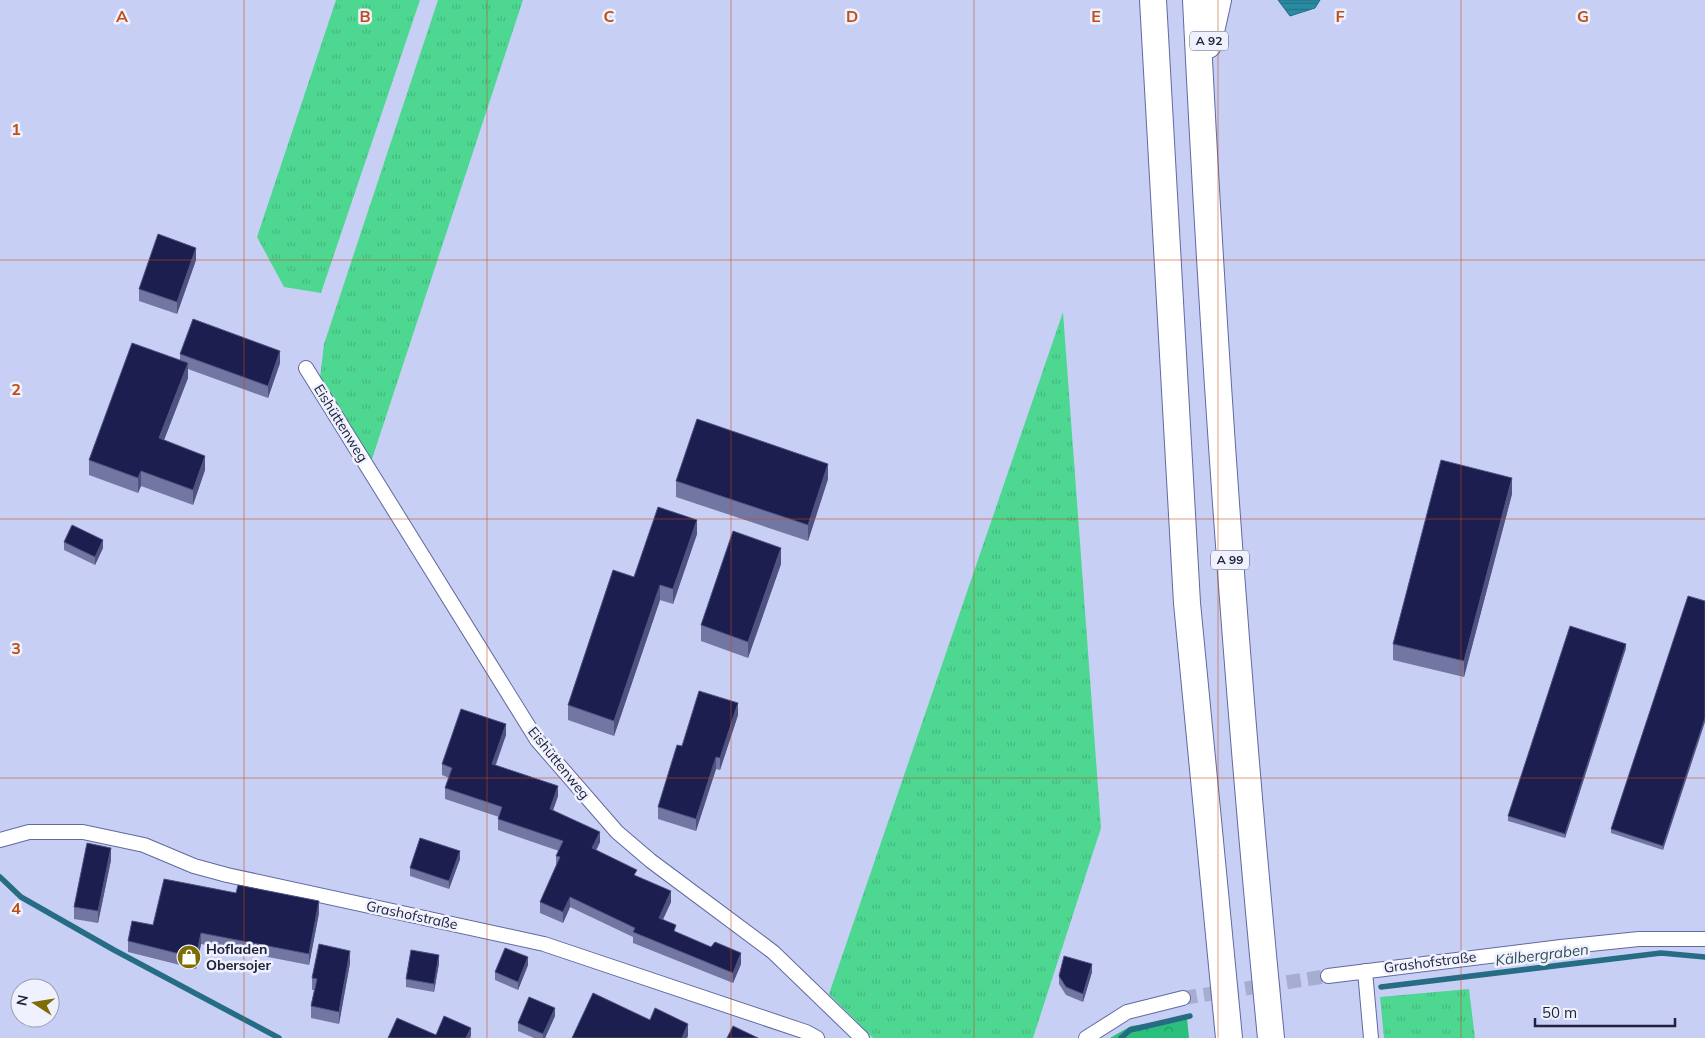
<svg xmlns="http://www.w3.org/2000/svg" width="1705" height="1038" font-family="Mulish,sans-serif">
  <style>
    .grass { fill: url(#grass-tufts) }
    .forest { fill: url(#forest-crowns) }
    .water { fill: url(#water-rules); stroke: #266c84 }
    .lines { fill: none; stroke-linecap: round; stroke-linejoin: round }
    .stream { stroke: #266c84; stroke-width: 5.5 }
    .street-tunnel { stroke: #a6add0; stroke-width: 14; stroke-dasharray: 14 7; stroke-linecap: butt }
    .street-casing { stroke: #6169a1; stroke-width: 16 }
    .highway-casing { stroke: #6169a1; stroke-width: 28 }
    .street { stroke: #fff; stroke-width: 14 }
    .highway { stroke: #fff; stroke-width: 26 }
    .wall { fill: #7276a2 }
    .shaded-wall { fill: #505381 }
    .building { fill: #1c1e4f; stroke: #505381 }
    .grid { fill: none; stroke: #c04e15; stroke-width: 1; stroke-opacity: 0.55 }
    .labels { text-anchor: middle; stroke-width: 5; stroke-linejoin: round; paint-order: stroke }
    .shield { fill: #eff1fe; stroke: #5e6176; stroke-width: 1 }
    .shield-label { font-size: 12px; font-weight: bold; fill: #20233b }
    .street-label { font-size: 14px; fill: #20233b; stroke: #eff1fe }
    .poi-label { font-size: 14px; font-weight: bold; fill: #20233b; stroke: #eff1fe; text-anchor: start }
    .water-label { font-size: 15px; font-style: italic; fill: #304e56; stroke: #eff1fe }
    .grid-label { font-size: 16px; text-anchor: middle; font-weight: bold; fill: #c04e15; stroke: #eff1fe; stroke-width: 5; stroke-linejoin: round; paint-order: stroke }
  </style>
  <defs>
    <pattern id="grass-tufts" width="24" height="20" patternUnits="userSpaceOnUse" patternTransform="scale(1.25)"><rect width="24" height="20" fill="#4ed791"/><path d="M3 7l-1-3M5 7V3M7 7l1-3M15 17l-1-3M17 17v-4M19 17l1-3" fill="none" stroke="#44b87e"/></pattern>
    <pattern id="forest-crowns" width="20" height="18" patternUnits="userSpaceOnUse" patternTransform="scale(1.25)"><rect width="20" height="18" fill="#2abf7a"/><path d="M2 6a3 3 0 1 1 6 0M12 15a3 3 0 1 1 6 0" fill="none" stroke="#249b65"/></pattern>
    <pattern id="water-rules" width="6" height="5" patternUnits="userSpaceOnUse" patternTransform="scale(1.25)"><rect width="6" height="5" fill="#288ca3"/><path d="M0 2.5h6" fill="none" stroke="#227286"/></pattern>
  </defs>
  <rect width="100%" height="100%" fill="#c8cff5"/>
  <path class="grass" d="M336,0h84l-99,293 -37,-6 -27,-50z
    M438,0h85l-152,462 -51,-84 4,-34z
    M1063,312l38,516 -68,210h-160l-44,-44z
    M1469,989l6,49h-91l-4,-41z"/>
  <path class="forest" d="M1187,1018l2,20h-79l21,-12z"/>
  <path class="water" d="M1278,0h42l-5,8 -25,8z"/>
  <g class="lines">
    <path class="stream" d="M0,877l21,20 93,53 165,88
      M1381,987l280,-34 44,4
      M1121,1038l9,-8 60,-14"/>
    <path class="street-tunnel" d="M1183,998l145,-22"/>
    <g class="street-casing">
      <path id="street" d="M306,368l231,372 80,92 34,29 122,91 89,86
        M0,840l29,-8h54l61,13 50,21 33,9 317,69 262,88 11,6
        M1365,971l6,67
        M1328,976l233,-29 78,-8h66
        M1086,1038l41,-26 56,-14"/>
    </g>
    <g class="highway-casing">
      <path id="highway" d="M1153,0l34,603 42,435
        M1196,0c17,347 41,693 75,1038
        M1208,45l10,-45"/>
    </g>
    <use href="#street" class="street"/>
    <use href="#highway" class="highway"/>
  </g>
  <path class="wall" d="M196,260l-19,54 -38,-13v-12z
    M180,354l100,9 -12,35 -80,-29v9l-24,62 41,30 -12,35 -52,-19 -3,7 -49,-18v-15l91,-100z
    M828,479l-20,62 -132,-44v-16z
    M1512,494l-48,183 -71,-17v-16z
    M697,534l-24,70 -13,-4 -46,136 -46,-16v-15l66,-128z
    M64,542l39,6 -8,17 -31,-15z
    M781,564l-33,94 -47,-17v-16z
    M1688,596l-25,254 -52,-17v-4z
    M1626,648l-61,190 -57,-17v-5z
    M738,715l-18,55 -4,-1 -20,62 -38,-12v-12l24,-61z
    M506,735l-10,30 62,31 -5,14 47,32 -4,8 41,27 34,25 -8,17 13,14 65,31 -8,19 -100,-40v-6l-63,-30 -7,16 -23,-10v-11l16,-36v-10l3,-5 -61,-21v-11l1,-2 -54,-18v-11l4,-10 -7,-3v-11z
    M460,859l-11,30 -39,-13v-8z
    M111,860l-13,63 -24,-4v-12z
    M319,913l-10,52 -108,-21 -5,25 -68,-17v-11l25,-16z
    M350,963l-11,61 -28,-6v-12l3,-16h-2v-12z
    M439,963l-5,29 -28,-5v-8z
    M528,965l-10,25 -23,-10v-8z
    M1092,972l-9,30 -17,-7 -7,-11v-8z
    M555,1016l-10,22h-11l-16,-7v-8z"/>
  <path class="shaded-wall" d="M196,248v12l-19,54v-12z
    M280,351v12l-12,35v-12z
    M188,363v15l-29,75v-15z
    M205,456v14l-12,35v-15z
    M828,464v15l-20,62v-16z
    M141,471v15l-3,7v-15z
    M1512,478v16l-48,183v-16z
    M697,520v14l-24,70v-15z
    M103,540v8l-8,17v-8z
    M781,548v16l-33,94v-16z
    M660,585v15l-46,136v-15z
    M1626,644v4l-61,190v-4z
    M738,703v12l-18,55v-12z
    M1705,718v4l-42,128v-4z
    M506,724v11l-14,39v-10z
    M716,757v12l-20,62v-12z
    M558,786v10l-8,23v-10z
    M600,832v10l-8,17v-11z
    M111,848v12l-13,63v-12z
    M460,851v8l-11,30v-8z
    M671,891v11l-12,26v-10z
    M570,897v10l-7,16v-11z
    M319,901v12l-10,52v-11z
    M201,933v11l-5,25v-11z
    M350,951v12l-11,61v-12z
    M741,953v11l-8,19v-10z
    M439,955v8l-5,29v-8z
    M528,957v8l-10,25v-8z
    M1092,964v8l-9,30v-8z
    M555,1008v8l-10,22h-2v-4z
    M688,1024v12l-1,2h-5z
    M471,1028v8l-1,2h-4z"/>
  <path class="building" d="M158,234l38,14 -19,54 -38,-13z
    M193,319l87,32 -12,35 -88,-32z
    M132,343l56,20 -29,75 46,18 -12,34 -52,-19 -3,7 -49,-18z
    M697,419l131,45 -20,61 -132,-44z
    M1441,460l71,18 -48,183 -71,-17z
    M658,507l39,13 -24,69 -13,-4 -46,136 -46,-16 45,-135 21,7z
    M72,525l31,15 -8,17 -31,-15z
    M733,531l48,17 -33,94 -47,-17z
    M1688,596l17,5v117l-42,128 -52,-17z
    M1570,626l56,18 -61,190 -57,-18z
    M699,691l39,12 -18,55 -4,-1 -20,62 -38,-12 19,-62 5,1z
    M461,709l45,15 -14,40 66,22 -8,23 50,23 -8,16 45,22 -3,5 37,16 -12,27 17,7 -2,6 37,16 4,-5 26,11 -8,20 -100,-41 2,-4 -65,-31 -7,15 -23,-10 20,-45 -4,-1 7,-15 -65,-22 4,-12 -57,-19 7,-20 -10,-4z
    M420,838l40,13 -11,30 -39,-13z
    M87,843l24,5 -13,63 -24,-4z
    M164,879l72,14 2,-8 81,16 -10,53 -108,-21 -5,25 -68,-17 4,-20 21,4z
    M319,944l31,7 -11,61 -28,-6 6,-27 -5,-1z
    M505,948l23,9 -10,25 -23,-10z
    M411,950l28,5 -5,29 -28,-5z
    M1064,956l28,8 -9,30 -17,-7 -7,-11z
    M593,993l57,27 5,-12 33,16 -6,14h-110z
    M529,997l26,11 -12,26 -25,-11z
    M444,1016l27,12 -5,10h-78l9,-20 39,17z
    M733,1026l25,12h-31z"/>
  <path class="grid" d="M244,0v1038M487,0v1038M731,0v1038M974,0v1038M1218,0v1038M1461,0v1038M0,260h1705M0,519h1705M0,778h1705"/>
  <defs>
    <g id="shop-disc" transform="scale(1.25)"><circle r="9.5" fill="#7e6c05" stroke="#eff1fe"/><path d="M-5-2.5h2.3a2.7 3.5 0 0 1 5.4 0H5L5.5 6h-11ZM-1.5-2.5h3a1.5 2.3 0 0 0-3 0Z" fill="#fff"/></g>
  </defs>
  <g fill-rule="evenodd">
    <use href="#shop-disc" x="189" y="957"/>
  </g>
  <g class="labels">
    <g class="shield">
      <rect x="1190" y="31.5" width="38" height="19" rx="4"/>
      <rect x="1211" y="550.5" width="38" height="19" rx="4"/>
    </g>
    <g class="shield-label">
      <text x="1209" y="45">A 92</text>
      <text x="1230" y="564">A 99</text>
    </g>
    <g class="street-label">
      <text transform="translate(341 423) rotate(58)" y="5">Eishüttenweg</text>
      <text transform="translate(559 763) rotate(51)" y="5">Eishüttenweg</text>
      <text transform="translate(412 915) rotate(12)" y="5">Grashofstraße</text>
      <text transform="translate(1430 962) rotate(-7)" y="5">Grashofstraße</text>
    </g>
    <g class="poi-label">
      <text x="206" y="954">Hofladen<tspan x="206" dy="16">Obersojer</tspan></text>
    </g>
    <g class="water-label">
      <text transform="translate(1542 955) rotate(-7)" y="5">Kälbergraben</text>
    </g>
  </g>
  <g class="grid-label">
    <text x="122" y="22">A</text>
    <text x="365" y="22">B</text>
    <text x="609" y="22">C</text>
    <text x="852" y="22">D</text>
    <text x="1096" y="22">E</text>
    <text x="1340" y="22">F</text>
    <text x="1583" y="22">G</text>
    <text x="16" y="135">1</text>
    <text x="16" y="395">2</text>
    <text x="16" y="654">3</text>
    <text x="16" y="914">4</text>
  </g>
  <g transform="translate(35 1003) rotate(282)"><circle r="24" fill="#eff1fe" stroke="#9c9fb0"/>
  <path d="M0-4L9 19L0 12L-9 19Z" fill="#7e6c05"/>
  <text y="-8" font-size="14" font-weight="bold" text-anchor="middle" fill="#20233b">N</text>
  </g>
  <path d="M1535 1018v8h140v-8" fill="none" stroke="#20233b" stroke-width="2.5"/>
  <text x="1542" y="1018" font-size="15" fill="#20233b" stroke="#eff1fe" stroke-width="4" paint-order="stroke">50 m</text>
</svg>
